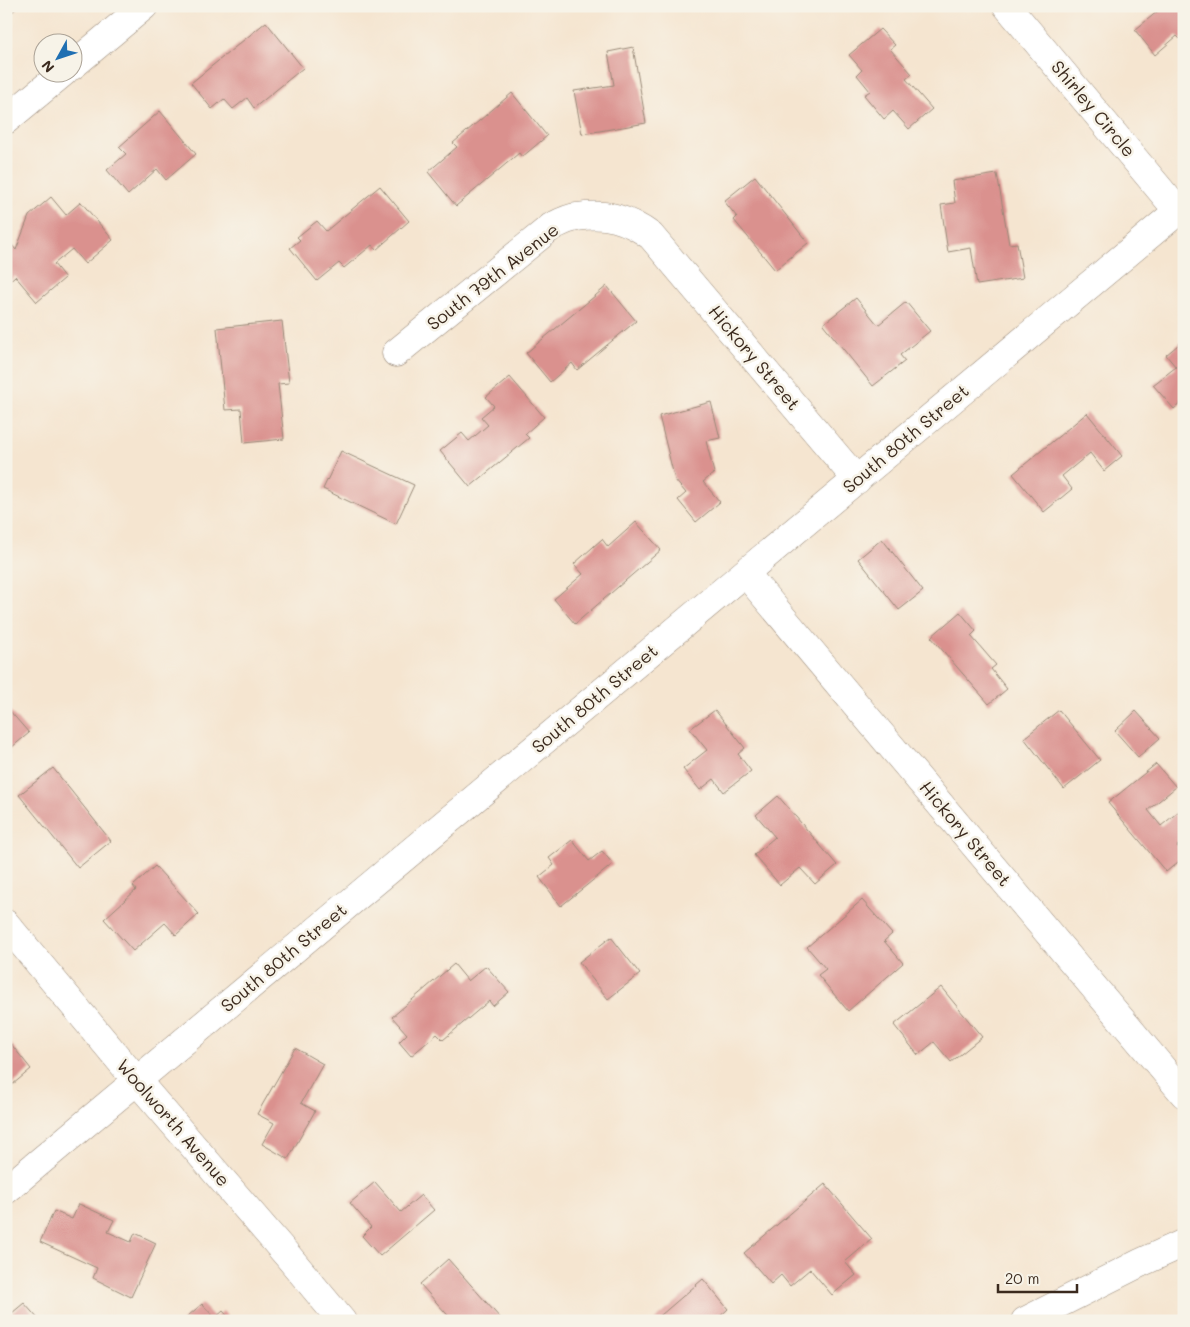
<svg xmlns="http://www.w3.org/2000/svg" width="1190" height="1327" font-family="Mali,sans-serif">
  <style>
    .building { fill: #da918e }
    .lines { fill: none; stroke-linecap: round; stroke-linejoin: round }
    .minor-casing { stroke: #988877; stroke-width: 29 }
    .minor { stroke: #fff; stroke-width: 28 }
    .labels { text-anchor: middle; stroke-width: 5; stroke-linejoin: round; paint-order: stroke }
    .street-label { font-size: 18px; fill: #3b2a1e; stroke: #f7f3e8 }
  </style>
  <rect width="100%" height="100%" fill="#f7f3e8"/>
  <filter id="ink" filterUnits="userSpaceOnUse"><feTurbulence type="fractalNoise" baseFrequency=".02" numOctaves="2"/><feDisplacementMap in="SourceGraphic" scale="10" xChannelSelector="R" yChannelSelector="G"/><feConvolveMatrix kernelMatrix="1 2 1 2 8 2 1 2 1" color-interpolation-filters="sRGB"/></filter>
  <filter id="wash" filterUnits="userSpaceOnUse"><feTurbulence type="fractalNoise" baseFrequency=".0096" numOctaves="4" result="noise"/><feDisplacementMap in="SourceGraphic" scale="20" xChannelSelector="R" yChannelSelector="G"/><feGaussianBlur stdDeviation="1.12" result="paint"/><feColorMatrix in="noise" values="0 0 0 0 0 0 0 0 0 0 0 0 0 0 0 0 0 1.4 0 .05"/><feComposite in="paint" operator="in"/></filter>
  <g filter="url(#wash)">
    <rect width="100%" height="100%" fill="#f5e5d0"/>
    <g id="blocks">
      <path class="building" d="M6,6h13l-13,11z
        M1164,6h20v37l-7,-7 -22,19 -20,-25z
        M266,22l37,46 -49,40 -7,-10 -14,11 -9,-10 -12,10 -21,-26z
        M880,29l15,16 -5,4 22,25 -6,5 26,30 -23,20 -16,-18 -9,8 -20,-24 6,-4 -13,-16 5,-5 -13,-15z
        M633,47l13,76 -64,11 -8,-43 40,-6 -6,-33z
        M512,93l35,43 -25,21 -3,-4 -63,53 -28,-34 29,-25 -4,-4z
        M160,111l36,43 -30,26 -9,-11 -29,26 -21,-25 19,-16 -7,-7z
        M997,174l12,70 8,-1 6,35 -46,7 -6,-37 -23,4 -7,-47 14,-2 -3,-22z
        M755,176l53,67 -33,27 -41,-50 3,-3 -13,-16z
        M380,186l29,35 -33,29 -4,-5 -28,23 -5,-5 -22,18 -27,-33 10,-8 -3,-3 20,-16 9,10z
        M51,197l15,18 15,-13 32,38 -28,24 -13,-15 -18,15 11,14 -28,24 -22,-26 -9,8v-46l10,12 13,-34z
        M607,286l29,35 -59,49 -5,-7 -22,19 -24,-29z
        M856,298l22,27 28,-23 24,29 -30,24 5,6 -32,25 -50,-62z
        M282,321l7,62 -11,1 6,55 -40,4 -3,-34 -16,1 -8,-82z
        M1184,340v60l-10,9 -21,-24 23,-18 -10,-12z
        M510,377l34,40 -19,17 4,4 -59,49 -30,-36 22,-18 7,8 19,-16 -7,-8 13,-11 -8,-9z
        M711,402l9,36 -14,3 8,32 -11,9 17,20 -24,20 -18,-22 8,-7 -11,-13 -16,-64z
        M1087,413l35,43 -18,15 -14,-18 -28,23 10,13 -28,23 -31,-38z
        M341,451l73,34 -18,39 -73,-35z
        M636,522l25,28 -86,74 -21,-25 29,-25 -9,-10 28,-25 6,8z
        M882,539l41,52 -24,19 -41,-51z
        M960,612l16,19 -5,5 25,29 -5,4 16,20 -18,15 -58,-67z
        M9,710l20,23 -23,19v-40z
        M715,710l30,38 -7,6 13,17 -27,21 -10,-13 -14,11 -17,-21 24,-19 -17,-21z
        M1059,710l41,50 -36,29 -40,-51z
        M1136,711l24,27 -22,19 -23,-26z
        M1156,764l20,23 -28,23 13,16 23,-19v34l-7,5 7,8v3l-18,15 -58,-69z
        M53,768l58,73 -33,27 -59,-73z
        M778,796l59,69 -22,19 -15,-16 -20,17 -26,-30 21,-18 -19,-22z
        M572,840l17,21 13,-10 11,13 -52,42 -22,-29 15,-12 -5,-7z
        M155,866l44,48 -23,21 -11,-12 -32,28 -29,-32 32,-29 -3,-4z
        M862,900l30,34 -8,7 19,22 -55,48 -30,-36 8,-6 -19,-22z
        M611,937l29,37 -32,25 -29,-37z
        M454,964l14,17 18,-15 23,26 -16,14 -4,-5 -46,39 -6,-6 -26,22 -12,-14 8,-8 -15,-17z
        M941,987l41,50 -31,25 -17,-20 -16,13 -24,-30z
        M11,1044l20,25 -25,21v-42z
        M295,1048l28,16 -22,39 14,8 -27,48 -26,-15 12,-21 -17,-9z
        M375,1182l26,30 20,-17 13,15 -54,46 -18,-20 9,-9 -21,-24z
        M825,1184l47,55 -27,23 11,13 -24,20 -22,-26 -20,17 -9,-11 -10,9 -27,-31z
        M79,1204l35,16 -6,12 23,10 4,-9 21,10 -25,54 -38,-19 4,-10 -57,-26 14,-31 18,8z
        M448,1259l53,60 -3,2h-45l-33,-37z
        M703,1279l25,30 -13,12h-61z
        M24,1303l16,18h-34v-3z
        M202,1304l13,14 8,-7 9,10h-50z"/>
    </g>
  </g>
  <g filter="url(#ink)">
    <use href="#blocks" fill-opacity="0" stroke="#988877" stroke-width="1"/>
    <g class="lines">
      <g class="minor-casing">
        <path id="minor" d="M1007,6l171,205
          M72,66l72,-60
          M6,120l58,-48
          M396,353l155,-126c8,-4 17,-9 26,-10 29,-5 51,2 74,19l206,244
          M746,574l438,520
          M6,924l131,157 150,174 55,66
          M6,1190l1178,-984
          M1025,1321l115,-58 44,-20"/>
      </g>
      <use href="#minor" class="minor"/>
    </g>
  </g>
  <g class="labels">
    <g class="street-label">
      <text transform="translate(1093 109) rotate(50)" y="6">Shirley Circle</text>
      <text transform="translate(493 277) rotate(-38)" y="6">South 79th Avenue</text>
      <text transform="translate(754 358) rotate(50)" y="6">Hickory Street</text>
      <text transform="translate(906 439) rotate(-40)" y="6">South 80th Street</text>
      <text transform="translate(595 699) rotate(-40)" y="6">South 80th Street</text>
      <text transform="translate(965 834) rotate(50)" y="6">Hickory Street</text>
      <text transform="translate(284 958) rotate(-40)" y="6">South 80th Street</text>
      <text transform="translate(173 1123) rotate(49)" y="6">Woolworth Avenue</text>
    </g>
  </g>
  <rect width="1190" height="1327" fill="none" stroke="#f7f3e8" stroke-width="25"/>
  <g transform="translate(58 58) rotate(230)"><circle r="24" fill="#f7f3e8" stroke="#aca397"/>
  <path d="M0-4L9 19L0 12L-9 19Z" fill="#1f6fb2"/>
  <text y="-8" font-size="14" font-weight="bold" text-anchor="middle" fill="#3b2a1e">N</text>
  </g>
  <path d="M998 1284v8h79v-8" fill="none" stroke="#3b2a1e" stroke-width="2.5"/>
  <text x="1005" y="1284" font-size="15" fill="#3b2a1e" stroke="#f7f3e8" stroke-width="4" paint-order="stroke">20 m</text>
</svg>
